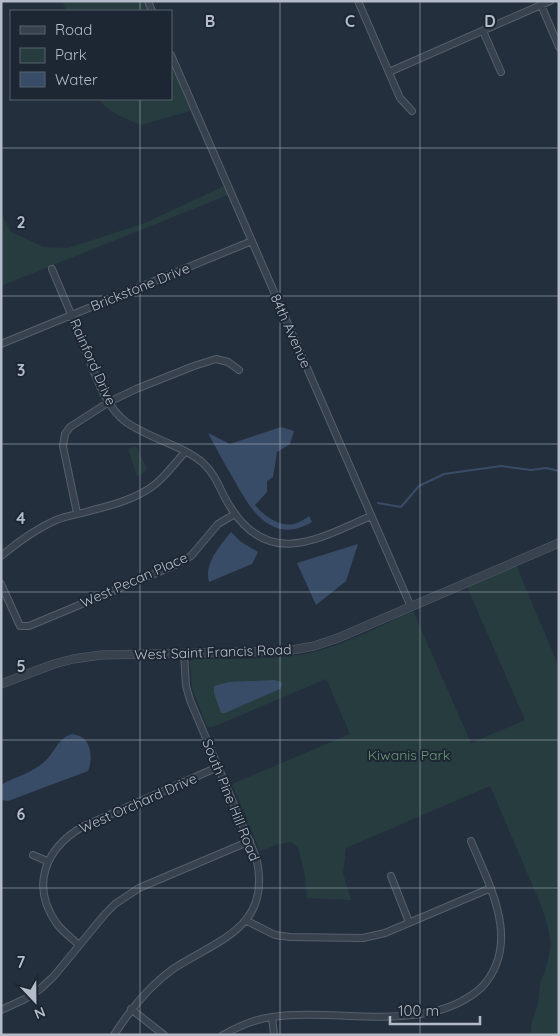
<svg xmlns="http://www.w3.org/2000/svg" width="560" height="1036" font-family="Quicksand,sans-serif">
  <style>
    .green { fill: #263c3f }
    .water { fill: #394c67 }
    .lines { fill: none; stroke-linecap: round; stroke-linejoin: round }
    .stream { stroke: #394c67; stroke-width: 2 }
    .minor-casing { stroke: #565f6c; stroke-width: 8 }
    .tertiary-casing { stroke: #565f6c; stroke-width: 9 }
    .minor { stroke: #38414e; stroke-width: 6 }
    .tertiary { stroke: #38414e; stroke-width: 8 }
    .grid { fill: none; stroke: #b4bcc9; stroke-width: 1; stroke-opacity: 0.55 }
    .labels { text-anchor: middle; stroke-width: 4; stroke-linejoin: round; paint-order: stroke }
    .street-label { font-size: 14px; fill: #b4bcc9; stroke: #1d2633 }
    .park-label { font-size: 14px; fill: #6b9a76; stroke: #1d2633 }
    .grid-label { font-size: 16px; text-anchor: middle; font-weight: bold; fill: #b4bcc9; stroke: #1d2633; stroke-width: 4; stroke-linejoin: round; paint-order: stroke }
  </style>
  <rect width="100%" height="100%" fill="#242f3e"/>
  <path class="green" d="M62,1h84l4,10h-83z
    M171,61l53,125 4,9 -227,91v-73l10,19 33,15 24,1 77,-25 79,-37 -34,-75 -49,14c-12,-5 -36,-14 -42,-26h72z
    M136,446l11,23 -5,5 -5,2 -9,-27z
    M516,565l43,102v368h-28v-11l7,-20 2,-20 7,-19 4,-21 -4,-21 -7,-20 -50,-117 -144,62 -3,25 8,27 -44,-2 -3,-27 -6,-24 -8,-5 -11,2 -19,7 -28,-67 118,-50 -24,-55 -113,48h-6l-15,-39 -2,-27 5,-3c33,2 91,2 123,-7 33,-9 64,-26 95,-40l58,132 54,-23 -58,-133z"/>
  <path class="water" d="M281,427l13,4 -4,13 -13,8 -4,25 -6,4v11l-12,13c9,11 24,22 39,19 5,-1 11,-5 15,-8l3,6c-41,24 -62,-13 -79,-44 -9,-15 -17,-30 -25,-45l22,11z
    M231,532l10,10 17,10 -6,12 -43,18c-5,-19 11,-36 22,-50z
    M358,544l-12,37 -30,24 -19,-42z
    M274,680l7,2 1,3 -2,4 -55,24h-4l-7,-20v-7l15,-4z
    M72,734c4,1 9,2 12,5 8,7 8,23 4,32l-80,30 -7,-1v-14l3,-3c13,-6 28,-11 39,-20 12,-9 14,-25 29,-29z"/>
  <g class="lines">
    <path class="stream" d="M378,503l23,4 18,-21 25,-12 57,-8 30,4 15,-2 13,3"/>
    <g class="minor-casing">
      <path id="minor" d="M148,1l4,10
        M358,1l42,97 12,13
        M541,5l18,42
        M483,31l18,41
        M171,55l240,552
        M389,72l161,-71
        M52,269c10,24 20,47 29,70 12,27 21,65 45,83 24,17 56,23 77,41 15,14 17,29 28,45 39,61 89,30 140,8
        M1,344l251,-103
        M77,513l-14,-67 2,-12 5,-7 39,-25 27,-13 58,-23 22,-7 12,3 11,8
        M1,556c17,-14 35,-27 55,-36 12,-5 25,-6 37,-10 24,-6 52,-14 69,-32 8,-8 15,-17 23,-26
        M1,584l19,42h9l144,-60 18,-10 27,-32 17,-10
        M33,855l14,6
        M391,876l18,46
        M247,921l28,14 15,2 73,1 22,-5 106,-45
        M79,945c-7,-7 -16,-13 -22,-21 -27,-38 -12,-75 25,-97l136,-60
        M131,1009l33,26
        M1,1010l24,-11 14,-9 15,-14 51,-62 10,-10 24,-16 111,-47
        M272,1017l2,18
        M114,1035c16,-25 35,-49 59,-66 46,-30 100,-42 83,-112l-66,-157 -4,-14 -2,-33
        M223,1035c16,-9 31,-16 49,-18 68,-10 157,19 210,-30 40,-44 8,-100 -11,-146"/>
    </g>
    <g class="tertiary-casing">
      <path id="tertiary" d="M1,684l53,-20 19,-5 28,-4 186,-4 27,-5 24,-8 221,-95"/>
    </g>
    <use href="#minor" class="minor"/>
    <use href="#tertiary" class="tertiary"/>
  </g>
  <path class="grid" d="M140,1v10M280,1v1034M420,1v1034M140,99v936M1,148h558M1,296h558M1,444h558M1,592h558M1,740h558M1,888h558"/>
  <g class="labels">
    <g class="street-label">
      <text transform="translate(140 287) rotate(-22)" y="5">Brickstone Drive</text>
      <text transform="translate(291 331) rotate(66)" y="5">84th Avenue</text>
      <text transform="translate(93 362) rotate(66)" y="5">Rainford Drive</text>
      <text transform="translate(134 580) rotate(-24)" y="5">West Pecan Place</text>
      <text transform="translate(213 652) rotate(-2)" y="5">West Saint Francis Road</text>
      <text transform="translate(231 800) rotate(68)" y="5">South Pine Hill Road</text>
      <text transform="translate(138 803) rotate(-24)" y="5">West Orchard Drive</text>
    </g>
    <g class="park-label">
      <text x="409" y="760">Kiwanis Park</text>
    </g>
  </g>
  <g class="grid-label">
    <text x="210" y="27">B</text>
    <text x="350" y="27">C</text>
    <text x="490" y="27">D</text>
    <text x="21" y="228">2</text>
    <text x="21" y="376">3</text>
    <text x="21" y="524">4</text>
    <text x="21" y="672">5</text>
    <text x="21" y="820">6</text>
    <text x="21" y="968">7</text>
  </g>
  <rect width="560" height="1036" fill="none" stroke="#b4bcc9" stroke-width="5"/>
  <rect x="10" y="10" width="162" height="90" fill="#1d2633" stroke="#59626f"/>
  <rect x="20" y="26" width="25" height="8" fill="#38414e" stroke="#59626f"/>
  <text x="55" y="35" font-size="15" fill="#b4bcc9">Road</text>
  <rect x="20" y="48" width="25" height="15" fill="#263c3f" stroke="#59626f"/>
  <text x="55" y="60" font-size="15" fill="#b4bcc9">Park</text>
  <rect x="20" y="72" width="25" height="15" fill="#394c67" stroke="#59626f"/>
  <text x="55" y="85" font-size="15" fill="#b4bcc9">Water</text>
  <g transform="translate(35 1001) rotate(158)" stroke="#1d2633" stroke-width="4" paint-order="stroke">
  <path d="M0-4L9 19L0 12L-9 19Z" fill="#b4bcc9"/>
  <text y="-8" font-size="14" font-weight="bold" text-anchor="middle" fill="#b4bcc9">N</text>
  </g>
  <path d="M390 1016v8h90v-8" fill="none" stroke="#b4bcc9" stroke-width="2.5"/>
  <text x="398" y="1016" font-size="15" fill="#b4bcc9" stroke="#1d2633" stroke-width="4" paint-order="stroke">100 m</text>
</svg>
